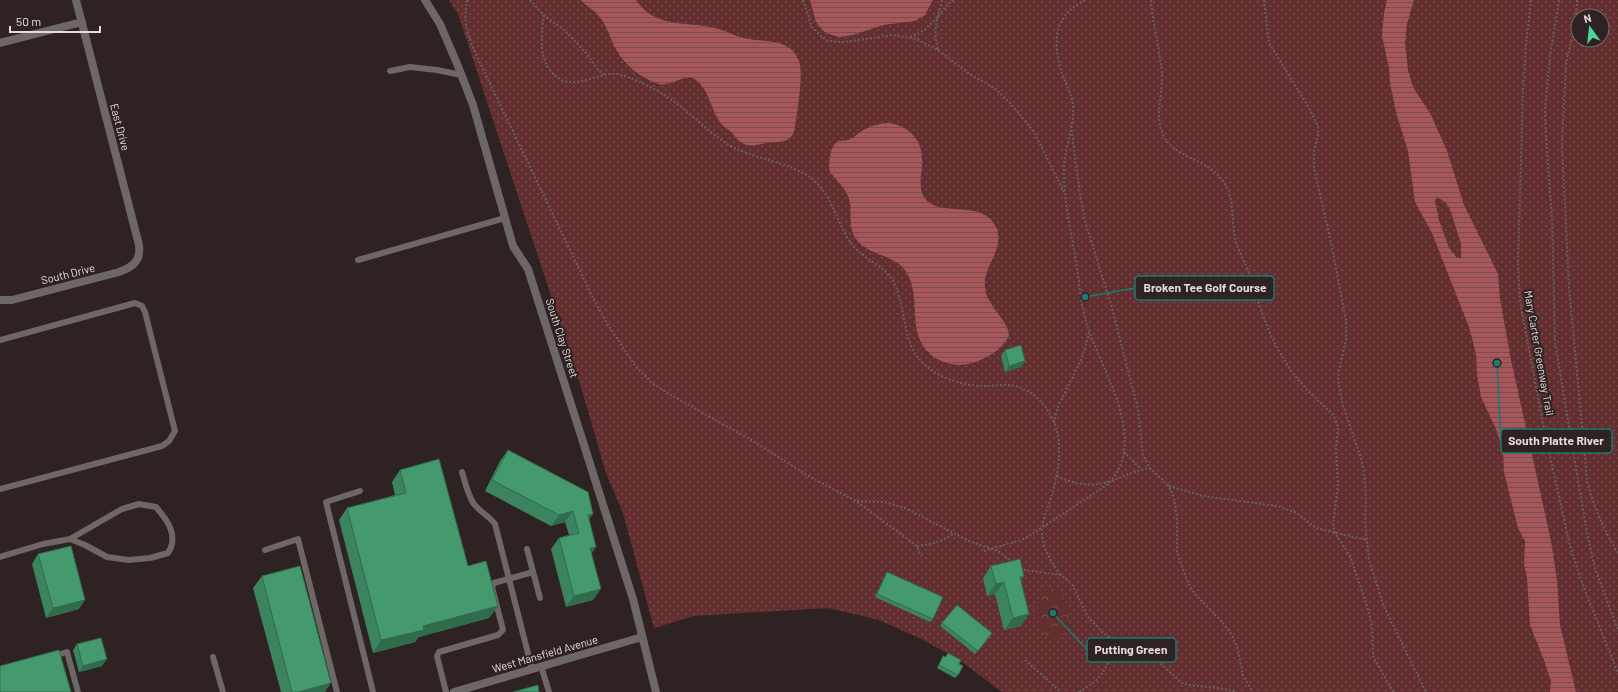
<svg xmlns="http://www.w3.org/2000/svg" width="1618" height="692" font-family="Barlow,sans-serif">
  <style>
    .grass { fill: url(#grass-dots); fill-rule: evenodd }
    .park { fill: url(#park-crowns) }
    .water { fill: url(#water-rules); fill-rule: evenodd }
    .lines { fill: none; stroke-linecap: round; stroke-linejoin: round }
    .path { stroke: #6b6060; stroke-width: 2; stroke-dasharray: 2 2; stroke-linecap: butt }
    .service { stroke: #6e6767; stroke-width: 6 }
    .minor { stroke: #6e6767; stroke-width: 8 }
    .wall { fill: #3b845f }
    .shaded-wall { fill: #306b4e }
    .building { fill: #45996f; stroke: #306b4e }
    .labels { text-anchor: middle; stroke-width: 4; stroke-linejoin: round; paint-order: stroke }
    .street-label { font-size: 11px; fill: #e4dbdb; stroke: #2e2222 }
    .leader { fill: none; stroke: #1a7b73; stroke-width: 1.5 }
    .callout-dot { fill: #1a7b73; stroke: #2e2222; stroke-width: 1.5 }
    .callout { fill: #2e2222; stroke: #1a7b73; stroke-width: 1.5 }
    .callout-label { font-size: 12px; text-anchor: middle; font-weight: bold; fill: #e4dbdb }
  </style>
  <defs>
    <pattern id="grass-dots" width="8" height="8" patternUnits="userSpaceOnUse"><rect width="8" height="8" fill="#622e30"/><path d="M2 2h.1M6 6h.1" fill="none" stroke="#784c4d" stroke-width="1.8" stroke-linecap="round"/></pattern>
    <pattern id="park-crowns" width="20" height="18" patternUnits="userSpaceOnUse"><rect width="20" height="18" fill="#622e30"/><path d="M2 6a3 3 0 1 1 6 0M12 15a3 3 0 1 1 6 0" fill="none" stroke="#784c4d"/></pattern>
    <pattern id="water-rules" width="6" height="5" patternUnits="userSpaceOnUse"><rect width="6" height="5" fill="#a7575a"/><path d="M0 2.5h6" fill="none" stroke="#7a4e4f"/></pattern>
  </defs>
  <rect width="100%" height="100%" fill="#2e2222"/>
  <path class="grass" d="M449,0h1169v692h-616l-44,-33 -37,-20 -42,-19 -51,-12 -134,8 -40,12 -31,-115 -17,-40 -25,-86 -123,-373zM1578,16h24v24h-24z"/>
  <path class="park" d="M1050,588c29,4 22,68 -8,45 -6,-11 -9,-42 8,-45z"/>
  <path class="water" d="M581,0h55c20,29 49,21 79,28 10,2 19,8 29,10 19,5 46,-1 55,23 5,13 -2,50 -4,66 -1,10 -8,15 -18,15 -10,-1 -20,5 -30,3 -7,-2 -10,-6 -14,-11 -4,-5 -10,-7 -13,-12 -10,-14 -10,-31 -24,-42 -10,-8 -24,7 -37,4 -19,-6 -36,-20 -45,-38 -4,-10 -7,-19 -13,-27 -5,-8 -14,-12 -20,-19z
    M810,0h123l-8,15 -10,6 -32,4 -30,10 -14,2 -13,-4 -5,-5 -5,-6z
    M1387,0h27l-7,24 -2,19 3,27 5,17 18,28 16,36 17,54 34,69 2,25 11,61 40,181 6,38 3,46 16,67h-26l1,-11 -7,-21 -14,-35 -3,-47 -3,-13 1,-24 -7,-13 -14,-56 -1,-22 -7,-21 -15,-32 -4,-23 -1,-20 -7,-27 -37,-94 -17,-31 -7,-51 -11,-35 -7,-33 -1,-15 -7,-32 2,-23zM1437,197l8,5 5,7 11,35v14h-4l-8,-10 -10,-28 -4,-19z
    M888,123c19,2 34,15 34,36 1,12 -5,26 2,38 13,22 59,1 72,30 10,22 -14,39 -11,61 2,19 24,32 24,48 -7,14 -26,25 -41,28 -10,2 -21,0 -29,-4 -36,-21 -16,-55 -31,-85 -10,-21 -38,-18 -51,-35 -11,-14 -3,-29 -9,-44 -4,-9 -12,-17 -18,-24 -2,-8 0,-28 9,-31 5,-1 8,0 12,-2 3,-2 5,-4 8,-6 9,-7 19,-9 29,-10z"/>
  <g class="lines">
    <path class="path" d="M468,0c-8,23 4,46 14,67l112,233 14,25 28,42 16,16 19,12 82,46 57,36 46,24 61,45 4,10
      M530,0l14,15 21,16 21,22 13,18 5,3
      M803,0l9,27 10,10 6,4 16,1 49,-7 23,4 22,11 30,23 18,10 11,7 15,15 22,27 30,60
      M1151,0c2,25 9,50 11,75 1,18 -7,39 0,57 9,27 47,25 63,52 11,18 5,42 12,61 3,10 9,18 12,28 12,38 22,72 47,104 11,14 25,26 38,39l4,11 -2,22 2,36 -5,41 2,7 15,23 19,56 3,16 1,28 20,36
      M1264,0l5,43 40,65 9,18v10l-4,15v17l18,79 14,74v19l-7,30 -1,10 5,26 18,52 3,15 2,24 -1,25 4,38 15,47 42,85
      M1531,0l-5,44 -3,46 -5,173 2,39 24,127 26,117 14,42 34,85
      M1559,0l-9,56 -5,54 1,27 6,81 3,124 32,191 8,35 23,62
      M1577,0l-2,27 -9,36 -4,82 7,142 18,193c6,26 17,50 31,73
      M544,15c-3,21 -6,48 13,62 19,15 43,-8 64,-2 24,7 48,21 66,37 14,11 27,24 42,33 25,14 55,16 79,31 23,14 28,46 43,67 12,17 35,22 44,42 11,25 7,55 26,76 13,15 39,24 60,25 9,1 18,-2 27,-1 22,2 37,17 46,37 10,25 4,54 -4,79 -5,13 -10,25 -7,39 1,12 12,25 17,35
      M910,37c22,-7 27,-24 43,-37
      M938,49c-6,-20 0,-30 4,-49
      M1071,126l9,68 5,27 27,87 26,101 5,46 7,13 19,18 5,12 3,21v33l11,31 7,11 28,29 10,14 5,13 5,26 10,16
      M1054,423l3,-14 25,-51 7,-25
      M1124,452l17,17
      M1057,476c17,9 36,11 54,5 14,-5 25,-11 39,-13
      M1169,486l34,10 74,10 18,6 21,16 50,12
      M857,501l27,1 21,6 66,34 27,9 15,12
      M917,546c14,-1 25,-5 36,-12
      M984,551l37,-11 8,-4 78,-51c44,-43 -6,-115 -20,-160 -6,-18 -7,-38 -10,-57 -5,-34 -14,-67 -13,-101 1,-21 11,-43 9,-63 -2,-12 -9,-23 -12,-34 -6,-19 -8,-45 9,-60 4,-4 10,-7 15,-10
      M1020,568l5,2 35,5 5,3 8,8 15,31 14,15 9,6 45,21 26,24 7,2 29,3 19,4
      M1025,660l36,32
      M1079,692c24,-14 32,-25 32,-54"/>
    <path class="service" d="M390,71l20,-4 27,3 24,5
      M358,260l147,-42
      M0,340l135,-37 7,3 3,6 30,119 -6,10 -7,5 -162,43
      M462,472c3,10 6,24 12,32 6,8 15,12 21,20l37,145
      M360,491l-34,11 47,190
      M527,549l13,49
      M265,550l33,-11 39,153
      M0,557l43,-13 27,-5 52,-30 17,-5 17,3c12,14 23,29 12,46l-18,5 -21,2 -22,-3 -22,-12 -15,-6
      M54,656l13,-4 11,40
      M213,657l10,35
      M541,666l8,26
      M446,692l-9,-36 2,-4 59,-17 5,-5 -11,-43 2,-4 39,-11"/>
    <path class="minor" d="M425,0l15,24 18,42 15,39 40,141 15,23 105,330 23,93
      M0,43l82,-21
      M0,300h12l107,-28c14,-5 22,-11 20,-27l-63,-245
      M454,692l188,-55"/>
  </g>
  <path class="wall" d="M1005,350l20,11 -4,6 -16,5 -4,-16z
    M508,450l81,70 7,27 -5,6 2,47 -27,7 -15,-58 8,-11 10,-3 -4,-13 -14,4 -66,-35 15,-30z
    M400,470l68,96 30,40 -9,12 -70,19 -4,5 -42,11 -34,-133 8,-12 48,-13 -3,-13z
    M38,554l41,55 -33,9 -14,-54z
    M991,566l30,14v46l-17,4 -9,-36 -8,2 -4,-18z
    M887,572l46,47 -3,3 -55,-25 10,-22z
    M262,576l63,116h-44l-28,-104z
    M942,623l50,10 -17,21 -35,-28z
    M77,644l25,22 -23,6 -6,-22z
    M948,653l11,11 -1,11 -3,3 -18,-10 6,-12 3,1z"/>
  <path class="shaded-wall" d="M1025,361l-4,6 -16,5 4,-6z
    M573,511l-8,11 -14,4 8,-11z
    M593,514l-8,11 3,-10z
    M596,547l-8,11 2,-10z
    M1024,576l-8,12 4,-11z
    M1004,582l-9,12 -8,2 9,-12z
    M601,589l-8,11 -27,7 8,-11z
    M85,600l-6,9 -33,9 7,-10z
    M498,606l-9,12 -70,19 -4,5 -42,11 8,-13 42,-14z
    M1029,614l-8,12 -17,4 9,-12z
    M107,659l-5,7 -23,6 4,-6z
    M331,683l-6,9h-27z"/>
  <path class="building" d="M1021,345l4,16 -16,5 -4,-16z
    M508,450l80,42 5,22 -5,1 8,32 -6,1 11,41 -27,7 -15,-58 20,-5 -6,-22 -14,4 -67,-35z
    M439,459l29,107 18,-5 12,45 -75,20 1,4 -43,10 -34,-132 59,-15 -6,-23z
    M71,546l14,54 -32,8 -15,-54z
    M1020,559l4,17 -4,1 9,37 -16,4 -9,-36 -8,2 -5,-18z
    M300,566l31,117 -33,9h-6l-30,-116z
    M887,572l56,25 -10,22 -56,-25z
    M957,605l35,28 -14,18 -36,-28z
    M101,638l6,21 -24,7 -6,-22z
    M59,650l12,42h-71v-26z
    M948,653l13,7 -2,4 4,2 -5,9 -19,-10 4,-9 3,1z
    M538,685l1,7h-26z"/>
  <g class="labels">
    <g class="street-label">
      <text transform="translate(120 127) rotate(75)" y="4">East Drive</text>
      <text transform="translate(68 274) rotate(-14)" y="4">South Drive</text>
      <text transform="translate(562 338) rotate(72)" y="4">South Clay Street</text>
      <text transform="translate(1539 353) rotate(80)" y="4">Mary Carter Greenway Trail</text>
      <text transform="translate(545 654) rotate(-16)" y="4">West Mansfield Avenue</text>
    </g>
  </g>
  <path class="leader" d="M1085 297L1135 288M1497 363L1501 441M1053 613L1087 650"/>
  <g class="callout-dot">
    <circle cx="1085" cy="297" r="4"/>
    <circle cx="1497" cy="363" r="4"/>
    <circle cx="1053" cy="613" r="4"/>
  </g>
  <g class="callout">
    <rect x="1135" y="276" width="139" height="24" rx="4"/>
    <rect x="1501" y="429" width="111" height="24" rx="4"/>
    <rect x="1087" y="638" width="89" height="24" rx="4"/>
  </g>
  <g class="callout-label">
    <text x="1205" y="292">Broken Tee Golf Course</text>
    <text x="1556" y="445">South Platte River</text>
    <text x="1131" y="654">Putting Green</text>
  </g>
  <g transform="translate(1590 28) rotate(345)"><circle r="19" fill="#2e2222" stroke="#776c6c"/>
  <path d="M0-3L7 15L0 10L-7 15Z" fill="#53d396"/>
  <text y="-6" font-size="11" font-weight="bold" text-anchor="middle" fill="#e4dbdb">N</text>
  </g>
  <path d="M10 26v6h90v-6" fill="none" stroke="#e4dbdb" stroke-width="2"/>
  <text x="16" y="26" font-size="12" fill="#e4dbdb" stroke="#2e2222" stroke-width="3" paint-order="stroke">50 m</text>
</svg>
